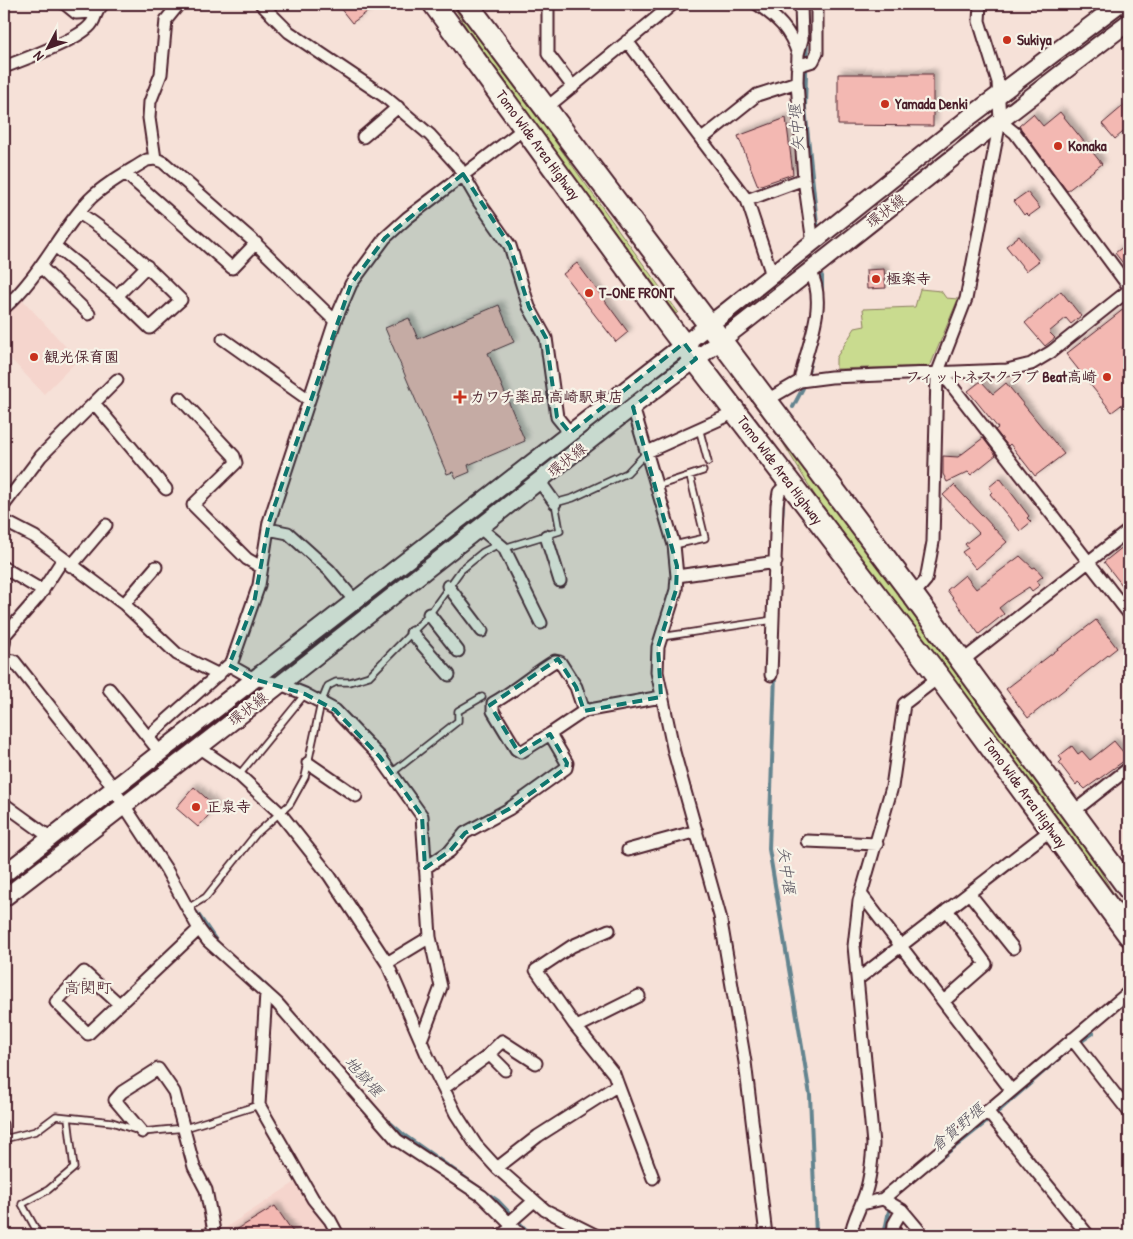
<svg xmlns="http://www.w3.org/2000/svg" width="1133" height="1239" font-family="'Patrick Hand','Klee One',sans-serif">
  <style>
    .built { fill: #f5d5cd }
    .green { fill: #c9db8f; stroke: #8a7d5d }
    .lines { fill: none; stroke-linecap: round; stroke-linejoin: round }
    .stream { stroke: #64848f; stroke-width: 4 }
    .building { fill: #f3b8b2; stroke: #4a1f2b; filter: url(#shadow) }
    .lane-casing { stroke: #4a1f2b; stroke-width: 9 }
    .street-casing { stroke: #4a1f2b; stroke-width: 15 }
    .secondary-casing { stroke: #4a1f2b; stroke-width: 20 }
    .highway-casing { stroke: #4a1f2b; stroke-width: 25 }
    .lane { stroke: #f7f3e8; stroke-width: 5.5 }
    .street { stroke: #f7f3e8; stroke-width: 11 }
    .secondary { stroke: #f7f3e8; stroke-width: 16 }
    .highway { stroke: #f7f3e8; stroke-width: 21 }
    .marked { fill: #0f766e; fill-opacity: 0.2; stroke: #0f766e; stroke-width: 4; stroke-dasharray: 10 6; stroke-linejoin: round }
    .poi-dot { fill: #c8321e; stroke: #f7f3e8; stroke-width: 2 }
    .labels { text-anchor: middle; stroke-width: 4.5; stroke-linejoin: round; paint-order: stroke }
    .poi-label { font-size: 15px; font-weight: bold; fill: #4a1f2b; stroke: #f7f3e8; text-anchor: start }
    .street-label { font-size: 15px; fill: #4a1f2b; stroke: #f7f3e8 }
    .water-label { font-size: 16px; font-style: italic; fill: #57515d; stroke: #f7f3e8 }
    .neighbourhood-label { font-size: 16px; fill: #4a1f2b; stroke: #f7f3e8 }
  </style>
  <defs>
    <filter id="shadow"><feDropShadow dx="4" dy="-4" stdDeviation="2.5" flood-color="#0004"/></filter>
  </defs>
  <rect width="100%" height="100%" fill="#f6e1d8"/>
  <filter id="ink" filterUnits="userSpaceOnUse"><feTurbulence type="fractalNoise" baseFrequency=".02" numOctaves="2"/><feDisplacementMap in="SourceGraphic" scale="10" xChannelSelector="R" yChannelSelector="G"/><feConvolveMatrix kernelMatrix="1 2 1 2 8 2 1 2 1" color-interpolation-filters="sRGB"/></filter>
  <g filter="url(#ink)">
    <path class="built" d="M22,299l56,61 -34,34 -40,-42v-37z
      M297,1181l37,54h-120z"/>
    <path class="green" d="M452,4h4c75,102 147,206 222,308l-2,2 -194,-261z
      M920,289l21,2 5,7 12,1 -27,65 -3,2 -92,3v-11l19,-30 10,-2 -2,-17 52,-2z
      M735,371l346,467 29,50 19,27v4l-315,-425 -31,-51 -52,-69z"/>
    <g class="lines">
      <path class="stream" d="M807,36l-2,72 13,125
        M822,276v23
        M817,336l5,-25
        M808,372l4,-17
        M793,407l10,-19
        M782,519l1,-14
        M775,674l-6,175 41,246 6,140
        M197,913l20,29
        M258,978l16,16
        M1083,1040l10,-7
        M387,1120l18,16 93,65 33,34
        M922,1173l63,-50 79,-69
        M884,1235l6,-29"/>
    </g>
    <path class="building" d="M346,4h32l-26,19 -12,-15z
      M838,74h95v52l-95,-1z
      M1129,101v26l-14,12 -13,-15z
      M1060,112l42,52 -35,27 -48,-65 14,-12 10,12z
      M786,118l7,56 -35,12 -20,-50z
      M1027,192l13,16 -11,8 -3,-3 -2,2 -10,-14z
      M1019,236l20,25 -13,10 -20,-25z
      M1129,242v29l-14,-18z
      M577,263l51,69 -12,10 -53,-68z
      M884,269l2,19 -19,1 -1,-19z
      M1061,291l20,25 -10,8 -5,-6 -17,14 6,6 -10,8 -20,-23z
      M499,305l15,37 -26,11 37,88 -57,24 2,7 -14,6 -3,-6 -6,2 -62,-146 24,-10 9,21z
      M1129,305v94l-17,13 -46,-58z
      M981,381l12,13 13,-11 58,71 -29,22 -25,-32 -2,2 -13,-16 3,-2 -30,-37z
      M983,438l13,17 -25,20 -3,-3 -21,10 -4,-8v-18l15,1z
      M1000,478l29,38 -2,2 4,4 -11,9 -30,-37 2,-2 -3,-5z
      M954,485l53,57 -31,27 -14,-17 6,-4 -3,-4 14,-11 -36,-38z
      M1129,542v52l-25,-32z
      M1020,556l13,12 2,-1 8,9 -6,5 3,4 -8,6 -3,-4 -20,13 -10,8 5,6 -25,20 -32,-44 18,-15 11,14z
      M1096,620l21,28 -89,70 -22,-29z
      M1114,741l14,17 -43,31 -7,-7 -2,3 -17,-22 3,-3 -3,-4 13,-10 6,8 4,-3 8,9z
      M194,787l22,20 -18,20 -22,-19z
      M275,1206l20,29h-67z"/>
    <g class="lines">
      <g class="lane-casing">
        <path id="lane" d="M699,428l9,34
          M657,486l46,-15
          M674,545l31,-7 -15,-62
          M504,548l56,-17 -5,-28 18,-5 54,-25 20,-21
          M661,637l112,-17
          M393,772l65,-51v-10l24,-14
          M239,775l66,-81
          M188,908l18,-11 50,-63 34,-30 15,-27 16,-74 7,-17 8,-4h14l19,-6 59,-60 33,-46 22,-18 16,-8
          M4,1124l1,15
          M4,1139l32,-8 20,-15 56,6 30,10 43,-4 74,-23
          M35,1235l3,-2 -16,-29 26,-14 26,-22 -6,-50"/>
      </g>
      <g class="street-casing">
        <path id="street" d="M65,4l11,9 19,-1
          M261,4l28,28 95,64 46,39 28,31 21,36 31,44 19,61 17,31 11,79 13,16
          M548,4v50l25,33
          M757,4c21,14 33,26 41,50
          M801,4l1,35 -4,15 -1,28 7,97 9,64
          M1123,4l6,9
          M627,41l120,159 25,75
          M797,66l16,-5 4,-8v-49
          M4,67c18,-7 78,-28 88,-44 5,-8 2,-10 11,-19
          M545,109l128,-105
          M1000,121l15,12 114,154
          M363,137l35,-30
          M702,139l55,-44 40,-13
          M155,159l-6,-41 1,-16 11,-28 5,-54 13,-16
          M125,173l107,95 24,-25
          M747,200l57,-21
          M56,247l61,49 33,32 31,-28c-32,-32 -64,-63 -102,-87
          M41,267l48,47
          M117,296l30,-30
          M4,308c36,-31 54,-75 86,-109 16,-16 38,-27 57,-39l8,-1 8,3 88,77 84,82
          M223,339l86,61
          M937,374l12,8 180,232
          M800,381c6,-35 29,-76 10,-110
          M180,398l54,58 2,7 -43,42 54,54 14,8
          M767,400l33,-19 31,-4 176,-7 24,-6 20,-12 78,-62
          M94,403l72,86
          M633,407l41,138 3,31 -1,14 -18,57 -1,25 17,80 46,164 25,146 21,173
          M647,452l78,-35 9,-7
          M540,482l15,21
          M4,505l37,-49 76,-76
          M4,521l31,16 89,67 53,50 42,21
          M480,528l24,20 37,75
          M268,529l20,4 41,37 26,31
          M546,536l14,45
          M71,566l35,-41
          M4,568l39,23
          M677,576l99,-14
          M448,586l34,45
          M913,595l13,-15 7,-38 4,-168 29,-75 34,-178 -2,-39 -19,-61 1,-17
          M124,604l32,-37
          M429,614l29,37
          M412,633l37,42
          M4,644l1,-9 34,-39 24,-37
          M4,660l10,1 93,118 59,90 33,60 9,12 69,62 120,137 85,56 39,39
          M961,662l168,-132
          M229,665l25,14 26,5 25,10 30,16 45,47 42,59 8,121 11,50 -20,53
          M771,675l6,-170 2,-13 9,-9
          M109,689l50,62
          M550,734l-29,18 -5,-3 -23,-38v-8c22,-12 40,-29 62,-42l5,1 16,25 8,24
          M148,737l84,-75 27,-77 10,-63 66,-201 16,-37 34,-46 22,-20 119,-91
          M198,747l41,28 41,38 49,62 58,88 41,94 28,57 20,31 21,23 48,42 50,25
          M308,763l48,33
          M4,804l47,34
          M1073,812l56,-44
          M807,841l70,3
          M628,850l69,-19
          M425,868l25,-17 15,-18 44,-24 57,-41 1,-5 -17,-29 34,-23 77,-14
          M969,893l44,55
          M861,894l150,196
          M387,963l43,-26
          M858,979l194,-150
          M266,993l-7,112 54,94 17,21 8,15
          M944,1001l42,-37 -39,-54
          M119,1004l-35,-32 -28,30 32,32 111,-105
          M577,1027l62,-31
          M1072,1039l57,73
          M489,1054l16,16
          M618,1085l35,93
          M444,1088l41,-30 17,-17 34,22
          M987,1111l101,124
          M142,1132l-27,-32 7,-8 36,-23 16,23 20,75 12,23 8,41 -6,4
          M497,1168l41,-32 80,-51 -4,-11 -40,-50 -38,-54 36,-24 37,-16
          M883,1199l246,-207
          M862,1204l21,-5 19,11 21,25
          M509,1223l25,-22
          M501,1235l12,-8
          M851,1235c1,-15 11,-29 15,-44 5,-16 6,-31 7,-47l-19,-198 5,-45 33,-114 12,-83 35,-27
          M893,1235l1,-11 8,-14"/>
      </g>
      <g class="secondary-casing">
        <path id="secondary" d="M4,874l724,-564 244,-195 147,-111
          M4,898c210,-161 419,-325 627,-490 37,-29 77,-57 114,-86 128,-100 254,-203 384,-300"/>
      </g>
      <g class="highway-casing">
        <path id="highway" d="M434,4l236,323 269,350 190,258
          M467,4l446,591 216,294"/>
      </g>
      <use href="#lane" class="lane"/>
      <use href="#street" class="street"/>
      <use href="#secondary" class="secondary"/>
      <use href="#highway" class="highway"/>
    </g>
  </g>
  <path class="marked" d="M463,174l47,72 19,61 17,31 11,79 13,16 114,-90 12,16 -63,48 44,159 -1,24 -18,57 3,50 -77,14 -8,-24 -18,-28 -68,46 29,48 31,-19 17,29 -1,5 -57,41 -44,24 -15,18 -25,17 -3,-52 -42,-59 -45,-47 -30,-16 -51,-15 -25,-14 25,-62 15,-81 82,-238 34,-46z"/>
  <g class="poi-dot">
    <circle cx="1007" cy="40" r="5"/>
    <circle cx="885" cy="104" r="5"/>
    <circle cx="1058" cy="146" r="5"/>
    <circle cx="876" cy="279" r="5"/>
    <circle cx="589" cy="293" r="5"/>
    <circle cx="34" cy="357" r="5"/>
    <circle cx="1107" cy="377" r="5"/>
    <path d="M457.5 389.5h5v5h5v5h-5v5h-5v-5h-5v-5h5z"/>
    <circle cx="196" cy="807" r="5"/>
  </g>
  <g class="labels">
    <g class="poi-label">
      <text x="1017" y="45">Sukiya</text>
      <text x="895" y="109">Yamada Denki</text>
      <text x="1068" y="151">Konaka</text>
      <text x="886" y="284">極楽寺</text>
      <text x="599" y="298">T-ONE FRONT</text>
      <text x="44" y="362">観光保育園</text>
      <text x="1097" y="382" text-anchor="end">フィットネスクラブ Beat高崎</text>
      <text x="470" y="402">カワチ薬品 高崎駅東店</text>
      <text x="206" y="812">正泉寺</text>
    </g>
    <g class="street-label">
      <text transform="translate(538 145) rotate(54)" y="5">Tomo Wide Area Highway</text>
      <text transform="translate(886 211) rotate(-38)" y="5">環状線</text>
      <text transform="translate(567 460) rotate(-39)" y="5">環状線</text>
      <text transform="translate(780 470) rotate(53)" y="5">Tomo Wide Area Highway</text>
      <text transform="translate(248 709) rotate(-38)" y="5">環状線</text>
      <text transform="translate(1025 793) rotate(54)" y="5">Tomo Wide Area Highway</text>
    </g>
    <g class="water-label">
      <text transform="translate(796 128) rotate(-95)" y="6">矢中堰</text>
      <text transform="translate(787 870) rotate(82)" y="6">矢中堰</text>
      <text transform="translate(364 1076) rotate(48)" y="6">地獄堰</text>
      <text transform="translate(957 1127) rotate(-40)" y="6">倉賀野堰</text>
    </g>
    <g class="neighbourhood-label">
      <text x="88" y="993">高関町</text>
    </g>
  </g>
  <rect width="1133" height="1239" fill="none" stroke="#f7f3e8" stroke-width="20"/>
  <rect x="10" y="10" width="1113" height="1219" fill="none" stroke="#4a1f2b" stroke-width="2" filter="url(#ink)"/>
  <g transform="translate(48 48) rotate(229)" stroke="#f7f3e8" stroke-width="4" paint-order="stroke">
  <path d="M0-4L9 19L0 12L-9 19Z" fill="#4a1f2b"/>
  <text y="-8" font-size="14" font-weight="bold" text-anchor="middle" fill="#4a1f2b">N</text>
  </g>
</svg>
